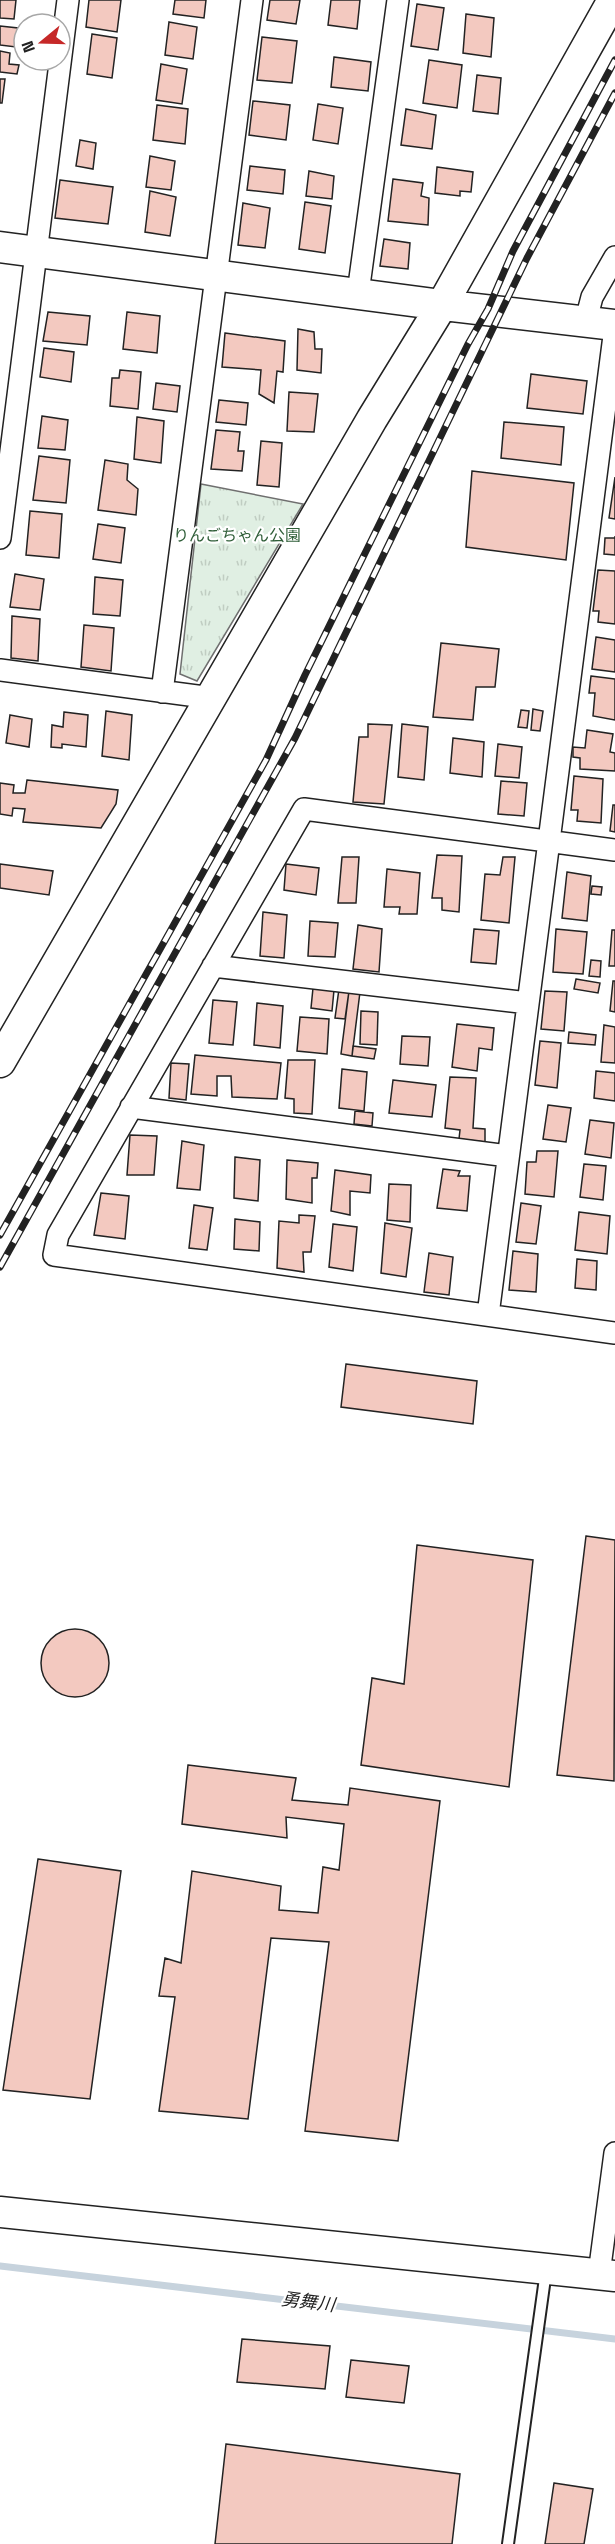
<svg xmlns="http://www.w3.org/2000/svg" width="615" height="2544" font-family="'Space Grotesk','Noto Sans JP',sans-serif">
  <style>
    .grass { fill: url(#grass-tufts); stroke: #6f6f6f; stroke-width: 1.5 }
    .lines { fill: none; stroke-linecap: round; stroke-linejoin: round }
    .stream { stroke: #c7d3dd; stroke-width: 7 }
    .building { fill: #f3c9c0; stroke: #222; stroke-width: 1.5 }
    .lane-casing { stroke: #222; stroke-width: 14 }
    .street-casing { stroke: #222; stroke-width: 24 }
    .secondary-casing { stroke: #222; stroke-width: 33 }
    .lane { stroke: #fff; stroke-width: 10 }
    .street { stroke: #fff; stroke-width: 21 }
    .secondary { stroke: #fff; stroke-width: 30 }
    .rail-casing { stroke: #222; stroke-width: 7 }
    .rail { stroke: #fff; stroke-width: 4.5; stroke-dasharray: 14; stroke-linecap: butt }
    .labels { text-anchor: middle; stroke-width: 4.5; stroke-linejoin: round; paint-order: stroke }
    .park-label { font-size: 16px; fill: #2f5e38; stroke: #fff }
    .water-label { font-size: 18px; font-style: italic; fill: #222; stroke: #fff }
  </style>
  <defs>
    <pattern id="grass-tufts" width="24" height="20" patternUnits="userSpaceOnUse" patternTransform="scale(1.5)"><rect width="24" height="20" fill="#e0efe3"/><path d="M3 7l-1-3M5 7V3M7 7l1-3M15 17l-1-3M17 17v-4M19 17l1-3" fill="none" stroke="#c0cdc2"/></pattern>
  </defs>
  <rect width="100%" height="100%" fill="#fff"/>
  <path class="grass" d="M201,484l102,20 -106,177 -17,-7z"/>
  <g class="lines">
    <path class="stream" d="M0,2266l615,73"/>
  </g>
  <path class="building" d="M0,0h16l-2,19 -14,-1z
    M89,0h32l-4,32 -31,-5z
    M175,0h31l-2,18 -31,-4z
    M270,0h30l-4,24 -29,-4z
    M331,0h29l-3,29 -29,-4z
    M417,4l27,4 -6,42 -27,-4z
    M466,14l28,4 -3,39 -28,-4z
    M169,22l28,5 -4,32 -28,-4z
    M0,26l18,2 -2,19 -16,-2z
    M92,34l25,4 -5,40 -25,-4z
    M262,37l35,4 -5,42 -35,-3z
    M0,51l10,2 -1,11 10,1 -2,9 -17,-2z
    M334,57l37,5 -3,29 -37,-4z
    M429,60l33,5 -5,43 -34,-5z
    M161,64l26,5 -5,35 -26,-4z
    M477,75l24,3 -3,36 -25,-3z
    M0,79h5l-3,24h-2z
    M253,101l37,4 -4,35 -37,-5z
    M318,104l25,4 -5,36 -25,-4z
    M157,105l31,4 -3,35 -32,-4z
    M406,109l30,6 -4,34 -31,-4z
    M80,140l16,3 -3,26 -17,-3z
    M150,156l25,5 -4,29 -25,-3z
    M250,166l35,4 -2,24 -36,-4z
    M437,167l36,5 -2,20 -11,-1v5l-25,-3z
    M309,171l25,5 -2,23 -26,-3z
    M393,179l30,4 -2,13 8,2 -1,27 -40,-4z
    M60,180l53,7 -5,37 -53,-6z
    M150,191l26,6 -6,39 -25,-4z
    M305,202l26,4 -6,47 -26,-4z
    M243,203l27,5 -5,40 -27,-3z
    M384,239l26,4 -2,26 -28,-3z
    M48,312l42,4 -3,29 -44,-4z
    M127,312l33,4 -3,37 -34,-4z
    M298,329l16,3 1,17h7l-1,24 -24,-3z
    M225,333l60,8 -2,31 -6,-1 -3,32 -15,-9 2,-24 -39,-3z
    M44,348l30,4 -3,30 -31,-5z
    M120,370l21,2 -3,37 -28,-3 2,-28h7z
    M531,374l56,7 -4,33 -56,-6z
    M156,383l24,3 -3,26 -24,-3z
    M289,392l29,2 -4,38 -27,-1z
    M219,400l29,3 -2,22 -30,-3z
    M42,416l26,4 -3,30 -27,-2z
    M137,417l27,4 -3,42 -27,-4z
    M504,422l60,5 -3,38 -60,-7z
    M216,430l24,2 -2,19h6l-2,20 -31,-2z
    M261,441l21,2 -3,44 -22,-2z
    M39,456l31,4 -4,43 -33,-3z
    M105,460l23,4 -1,16 11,9 -2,26 -38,-5z
    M472,471l102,12 -8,77 -100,-13z
    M615,477v42l-6,-1z
    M30,511l32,3 -3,44 -33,-3z
    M98,524l27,4 -4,35 -28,-4z
    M615,536v19l-11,-1 1,-16h10z
    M598,570l17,1v53l-17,-2 1,-11h-6z
    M15,574l29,5 -4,31 -30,-3z
    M95,577l28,3 -3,36 -27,-2z
    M12,616l28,3 -2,42 -27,-3z
    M84,625l30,3 -3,43 -30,-4z
    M596,637l19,3v32l-23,-3z
    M441,643l58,6 -4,38h-19l-3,33 -40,-3z
    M591,676l24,3v41l-22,-4 2,-23h-6z
    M533,709l10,2 -3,20 -9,-1z
    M521,710l8,1 -2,17 -9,-1z
    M106,711l26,4 -3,45 -27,-4z
    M64,712l24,3 -2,32 -24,-3v4l-11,-1 1,-22 11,2z
    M10,715l22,4 -3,28 -23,-4z
    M368,724l24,1 -8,79 -31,-2 6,-65h9z
    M402,724l26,3 -4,53 -26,-3z
    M587,730l26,4 -3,18 5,1v18l-35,-2v-11l-7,-1v-10l12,1z
    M453,738l31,4 -2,35 -32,-4z
    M498,744l24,3 -3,31 -24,-2z
    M574,776l29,3 -2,44 -24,-2 1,-11h-7z
    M27,780l91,10 -2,14 -15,24 -78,-6 2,-13 -12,-1 -1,8 -12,-2v-31l14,2 -1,8h12z
    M501,781l26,2 -3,33 -26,-2z
    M613,805h2v27l-5,-1z
    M437,855l25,1 -3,56 -17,-2v-12h-10z
    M342,857h17l-3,46h-18z
    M503,857h12l-6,66 -28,-3 4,-46 15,1z
    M0,864l53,7 -4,24 -49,-7z
    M286,864l33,4 -3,27 -32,-5z
    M387,869l33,4 -3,41h-18l1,-7h-16z
    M567,872l24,4 -4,45 -25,-3z
    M592,886l10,1 -1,8 -10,-1z
    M263,912l24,3 -3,43 -24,-2z
    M310,921l28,2 -3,34 -27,-1z
    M358,925l24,4 -3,43 -26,-3z
    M474,929l25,2 -3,33 -25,-2z
    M556,929l31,3 -4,42 -30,-2z
    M612,930h3v36h-6z
    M591,960l10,1 -1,16 -11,-1z
    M576,979l24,4 -2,10 -24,-4z
    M613,981h2v31l-5,-1z
    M313,988l21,2 -2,21 -21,-3z
    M339,989l10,2 -4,28 -10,-1z
    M349,991l11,1 -8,64 -11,-2z
    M545,991l22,1 -3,39 -23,-2z
    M213,1000l24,2 -4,43 -24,-2z
    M257,1003l26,3 -3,42 -26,-3z
    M361,1011l17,1 -1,33 -17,-1z
    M300,1017l29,2 -2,35 -30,-3z
    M457,1024l37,4 -2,22 -13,-2 -2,23 -25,-4z
    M604,1025l11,2v36l-14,-1z
    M569,1032l27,3 -1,10 -27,-2z
    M402,1036l28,1 -2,29 -28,-2z
    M540,1041l21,2 -4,45 -22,-3z
    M353,1046l23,3 -2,10 -22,-3z
    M195,1055l86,8 -4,36 -45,-2 -1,-21h-14v20l-26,-2z
    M288,1060h27l-3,54 -18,-1v-14l-9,-1z
    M171,1063l18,1 -3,36 -17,-2z
    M342,1069l25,3 -3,39 -25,-3z
    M596,1071l19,2v28l-21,-3z
    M450,1077l26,1 -3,50 12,1v13l-26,-3 1,-9 -15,-2z
    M393,1080l43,5 -4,32 -43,-4z
    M548,1105l23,3 -5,34 -23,-3z
    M355,1111l18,2 -1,13 -18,-2z
    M590,1120l24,3 -3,35 -26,-4z
    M130,1135l27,1 -3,39h-27z
    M182,1141l22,4 -4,45 -23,-2z
    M537,1151h21l-4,46 -29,-3 2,-32h9z
    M235,1157l25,3 -2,41 -24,-3z
    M287,1160l31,3 -1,15h-5v25l-26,-4z
    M584,1164l22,2 -3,34 -23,-3z
    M443,1169l17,2 -2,5h12l-3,35 -30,-3z
    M335,1170l36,5 -1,18 -20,-2v24l-19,-4z
    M389,1184l22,1 -1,37 -23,-2z
    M101,1193l28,3 -4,43 -31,-4z
    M521,1203l20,3 -5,38 -20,-2z
    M194,1205l19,3 -6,42 -18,-2z
    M579,1212l31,4 -3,38 -32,-4z
    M299,1215l16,1 -4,36h-8l1,20 -27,-4 2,-47 20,2z
    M235,1219l25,3 -1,29 -25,-2z
    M385,1223l27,5 -6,49 -25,-4z
    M333,1224l24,3 -4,44 -24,-4z
    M513,1251l25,3 -2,38 -27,-2z
    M429,1253l24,4 -4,38 -25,-3z
    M577,1259l20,2 -1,29 -21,-2z
    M346,1364l131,17 -4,43 -132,-17z
    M586,1536l29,4 -1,241 -57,-6z
    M417,1545l116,15 -24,227 -148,-22 11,-87 32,6z
    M41 1663a34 34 0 1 1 68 0a34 34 0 1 1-68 0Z
    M188,1765l108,13 -4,22 56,5 2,-17 90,13 -42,340 -93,-10 24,-189 -58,-4 -23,181 -89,-8 16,-114 -16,-1 6,-38 16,5 11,-92 89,15 -2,24 39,3 5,-46 16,3 5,-46 -58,-7 1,21 -105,-14z
    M38,1859l83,12 -31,228 -87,-9z
    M242,2339l88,7 -5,43 -88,-7z
    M351,2360l58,6 -5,37 -58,-6z
    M226,2444l234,30 -8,70h-237z
    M554,2483l39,6 -9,55h-39z"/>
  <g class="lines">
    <g class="lane-casing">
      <path id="lane" d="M508,2544l38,-273"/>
    </g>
    <g class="street-casing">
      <path id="street" d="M358,293l40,-293
        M586,320l6,-23 23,-40
        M0,538l68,-538
        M0,670l212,28
        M162,692l90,-692
        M615,850l-311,-41 -246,426 -4,20 561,78
        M213,966l315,37
        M131,1107l377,49
        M488,1315l127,-987
        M599,2274l16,-121"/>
    </g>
    <g class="secondary-casing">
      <path id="secondary" d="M0,247l442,58 173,20
        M0,1062l372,-643 70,-114 171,-305
        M0,2212l615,64"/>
    </g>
    <use href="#lane" class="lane"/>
    <use href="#street" class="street"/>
    <use href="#secondary" class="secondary"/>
    <g class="rail-casing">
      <path id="rail" d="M0,1235l266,-475 39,-85 163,-331 20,-35 25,-58 102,-191
        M0,1267l295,-529 232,-480 88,-165"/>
    </g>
    <use href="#rail" class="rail"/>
  </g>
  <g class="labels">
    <g class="park-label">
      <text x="237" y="541">りんごちゃん公園</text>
    </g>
    <g class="water-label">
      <text transform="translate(308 2302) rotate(7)" y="6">勇舞川</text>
    </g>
  </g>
  <g transform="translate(42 42) rotate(251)"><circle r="28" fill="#ffffff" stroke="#a7a7a7" stroke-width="1.5"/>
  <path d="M0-4.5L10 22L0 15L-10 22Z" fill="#c62828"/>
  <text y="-9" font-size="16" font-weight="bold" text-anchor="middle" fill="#222222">N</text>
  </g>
</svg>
